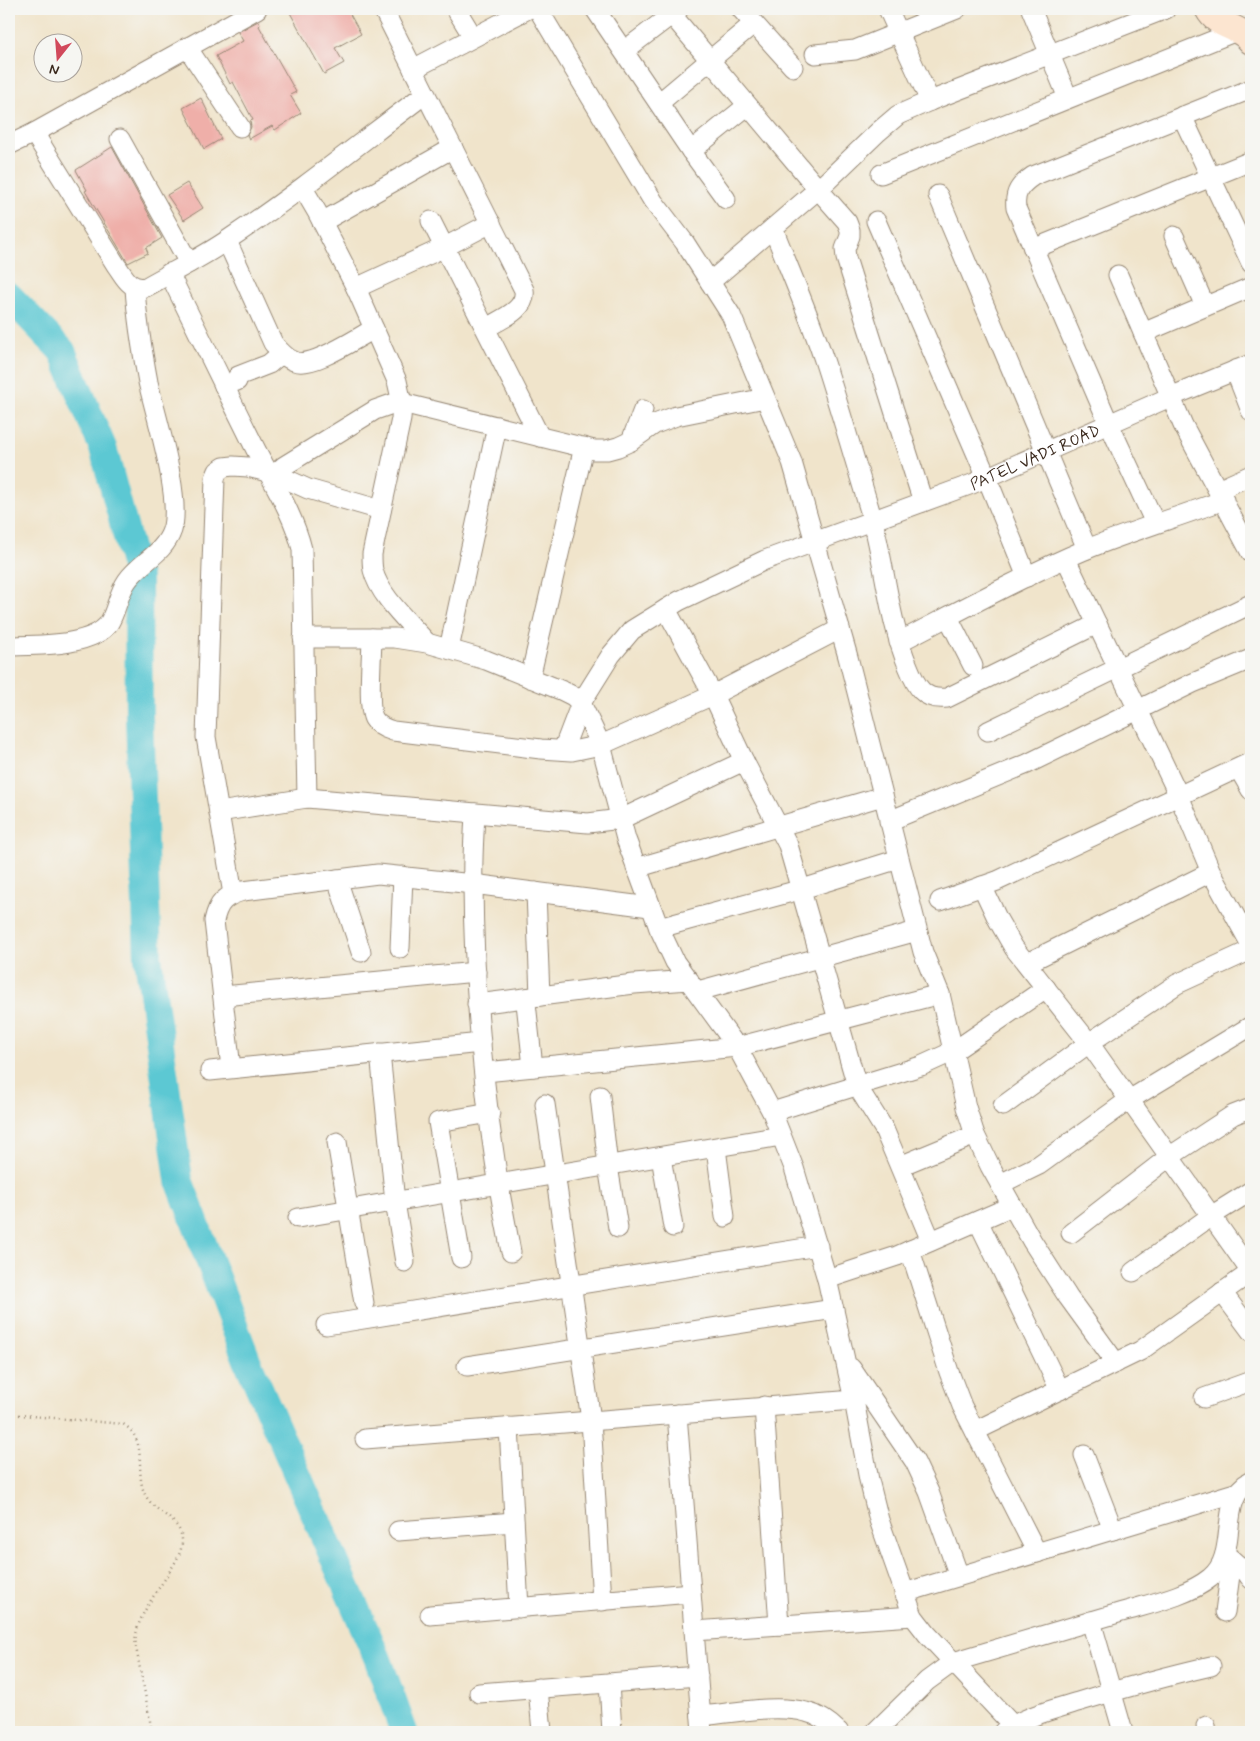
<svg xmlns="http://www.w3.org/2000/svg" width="1260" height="1741" font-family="Mynerve,sans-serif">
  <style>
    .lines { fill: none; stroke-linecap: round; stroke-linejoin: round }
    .river { stroke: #5bc8d3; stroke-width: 28 }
    .building { fill: #efafa9 }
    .street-casing { stroke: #968774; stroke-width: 21 }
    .secondary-casing { stroke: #968774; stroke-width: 28 }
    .path { stroke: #968774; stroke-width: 2.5; stroke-dasharray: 1 4; stroke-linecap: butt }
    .street { stroke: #fff; stroke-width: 19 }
    .secondary { stroke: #fce5d0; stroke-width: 26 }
    .labels { text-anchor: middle; stroke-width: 4; stroke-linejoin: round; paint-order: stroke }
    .street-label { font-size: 16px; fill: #3b2a1e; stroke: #f6f6f2 }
  </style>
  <rect width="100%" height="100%" fill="#f6f6f2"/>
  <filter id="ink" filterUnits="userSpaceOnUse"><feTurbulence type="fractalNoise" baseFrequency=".02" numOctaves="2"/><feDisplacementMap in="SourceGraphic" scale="10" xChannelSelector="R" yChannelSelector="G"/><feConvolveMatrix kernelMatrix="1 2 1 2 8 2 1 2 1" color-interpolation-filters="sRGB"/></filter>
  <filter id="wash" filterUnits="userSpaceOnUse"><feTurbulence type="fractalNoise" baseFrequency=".0096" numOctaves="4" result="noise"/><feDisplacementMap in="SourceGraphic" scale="20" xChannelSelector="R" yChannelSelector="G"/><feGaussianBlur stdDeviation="1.12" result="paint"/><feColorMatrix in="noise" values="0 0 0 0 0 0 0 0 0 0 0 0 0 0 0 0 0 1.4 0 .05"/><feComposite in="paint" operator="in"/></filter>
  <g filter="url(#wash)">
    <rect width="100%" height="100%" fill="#f0e4cb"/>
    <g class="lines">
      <path class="river" d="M9,296l53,55 41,97 35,130 1,139 9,241 31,222 68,180 130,297 27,75"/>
    </g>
    <g id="blocks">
      <path class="building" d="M288,9h59l14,25 -26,14 9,15 -20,11z
        M258,21l2,4 -1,1 37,66 -6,3 11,18 -26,17 -3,-4 -23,13 -2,-4 4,-8 -1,-6 3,-1 -20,-38 -3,2 -14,-28 27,-15 -5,-9z
        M201,98l20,41 -17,10 -21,-41z
        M112,147l50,91 -16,10 2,5 -20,10 -43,-72 2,-1 -11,-20z
        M187,183l16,25 -19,12 -17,-25z"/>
    </g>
  </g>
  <g filter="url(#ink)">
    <use href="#blocks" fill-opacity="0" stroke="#968774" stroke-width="1"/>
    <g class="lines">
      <g class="street-casing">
        <g id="street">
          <path d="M383,9l141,281c3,20 -23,29 -38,38"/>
          <path d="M456,9l17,28"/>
          <path d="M538,9l115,192 32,42 46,72 61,147 56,195 75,295 17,42 26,113 9,28 15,31 42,75 36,56 48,66"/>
          <path d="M595,9l96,142 35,48"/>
          <path d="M667,9l151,180 29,33 3,8v6l-5,13 1,9 77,244"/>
          <path d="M741,9l52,58"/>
          <path d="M888,9l42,92"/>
          <path d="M1031,9l37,89"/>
          <path d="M187,47l53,80"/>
          <path d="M624,51l55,-42"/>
          <path d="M815,54l40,-4 102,-41"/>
          <path d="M413,69l115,-60"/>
          <path d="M659,103l94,-79"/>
          <path d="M1182,116l69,147"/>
          <path d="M34,133l82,132c9,12 13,25 30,22 28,-16 57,-30 83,-48 68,-45 131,-96 196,-145"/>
          <path d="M120,139l69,124"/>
          <path d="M9,145l25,-12 223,-124"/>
          <path d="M691,151l56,-45"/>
          <path d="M881,174l358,-144"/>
          <path d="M303,188l14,24 39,76 41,93 5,22 -1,16 -29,135c0,5 0,11 1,16 6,26 37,53 54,73"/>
          <path d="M938,195l149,354"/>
          <path d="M431,221l109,216"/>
          <path d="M876,221l111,257 40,99"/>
          <path d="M322,222l131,-74"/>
          <path d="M773,228c18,46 38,91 53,138 16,50 31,101 46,152 13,47 17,103 36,148 8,20 15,35 39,32l150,-74"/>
          <path d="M1174,236l31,70"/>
          <path d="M227,241l46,102c6,7 12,15 21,18 18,8 62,-23 80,-32"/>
          <path d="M1033,249l218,-88"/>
          <path d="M169,273c29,59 57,117 86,175 17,33 38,65 47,101l5,249"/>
          <path d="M1118,275l65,150 68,128"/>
          <path d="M710,282l113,-97 55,-53 20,-17 32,-14 236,-92"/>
          <path d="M356,288l89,-41 46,-24"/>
          <path d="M1143,333l108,-46"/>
          <path d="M1235,370l16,41"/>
          <path d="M224,386l13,-5 1,-5 31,-12 7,-6 7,-3"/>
          <path d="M631,441l12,-31"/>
          <path d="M275,474l9,-8 91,-56 17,-6 10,-1 192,47h13l11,-3 13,-6 24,-17 21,-8 89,-18"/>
          <path d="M1218,490l33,-15"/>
          <path d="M1155,523l-46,-99 -93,-216c-2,-16 4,-23 17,-32l218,-87"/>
          <path d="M1066,559l113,237 32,76 40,73"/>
          <path d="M666,609l47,86 31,66 44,84 69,241 27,43 47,112"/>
          <path d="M948,617l25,49"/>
          <path d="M303,638h92l32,5 59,17 77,31 10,5 8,7 20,42 25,94 33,89 16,34 62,85 35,65 22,56 33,111 27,121 15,80 10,40 34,96 14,18 92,98"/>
          <path d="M372,638c0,16 -5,70 2,81 4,7 12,10 19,12l148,18 31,2 29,-6 112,-50 127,-66"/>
          <path d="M899,642c62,-32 124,-66 188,-93 45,-18 91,-32 137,-49"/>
          <path d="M9,646c27,-1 83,1 100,-23 8,-13 9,-29 18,-42 13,-19 37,-27 45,-51 10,-32 -16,-113 -24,-148 -6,-32 -11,-62 -13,-94"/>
          <path d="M449,649l48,-223"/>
          <path d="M530,678l54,-231"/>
          <path d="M988,731l263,-127"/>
          <path id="s1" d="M563,750l18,-47 30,-48 21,-25 47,-29 86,-41 207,-76 198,-87 81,-33"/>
          <path d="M1239,769l12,21"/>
          <path d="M219,812l88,-14 281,25 33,-4 123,-58"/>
          <path d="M475,813c-1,24 -3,48 -2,72 1,123 14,247 38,367"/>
          <path d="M889,821l138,-57 166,-81 58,-24"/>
          <path d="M636,868l247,-72"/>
          <path d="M337,879l24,73"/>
          <path d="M982,886l16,34 16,28 75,95 162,229"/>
          <path d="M536,892l4,104"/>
          <path d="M233,894l-27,-157 9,-259 3,-7 6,-4 9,-1 15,1 27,7 33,15 73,21"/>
          <path d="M940,901l57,-20 254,-119"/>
          <path d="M659,928l140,-38 100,-31"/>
          <path d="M400,948l3,-72"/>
          <path d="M1027,963l184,-91"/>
          <path d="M698,991l219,-60"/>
          <path d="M223,996l253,-24"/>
          <path d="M527,998l-1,5 7,64"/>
          <path d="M477,1004l157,-20 55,-4"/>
          <path d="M380,1053l15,149 10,60"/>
          <path d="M231,1068l-17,-147c4,-19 11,-25 29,-30l135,-17 95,10 177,23"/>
          <path d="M210,1071l271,-28"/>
          <path d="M485,1072l252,-25 203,-53"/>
          <path d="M600,1096l8,70 10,62"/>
          <path d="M545,1104l46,316 11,181"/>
          <path d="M1003,1106l86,-63 88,-59 74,-34"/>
          <path d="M772,1112l149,-46 33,-15 92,-63"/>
          <path d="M337,1142l27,161"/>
          <path d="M716,1148l9,69"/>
          <path d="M661,1157l12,70"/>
          <path d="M900,1166l75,-31"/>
          <path d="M1000,1184l39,-19 90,-65 122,-74"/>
          <path d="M298,1218l483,-82"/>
          <path d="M978,1221l82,169"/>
          <path d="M1071,1233l98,-76 64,-42 18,-7"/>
          <path d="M910,1250l39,122 13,34 75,147"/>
          <path d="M461,1258l-23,-136 52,-9"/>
          <path d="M1133,1272l78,-56 40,-25"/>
          <path d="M827,1279l70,-23 115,-50"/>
          <path d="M1222,1292l29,39"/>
          <path d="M326,1325l492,-79"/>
          <path d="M467,1366l367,-57"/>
          <path d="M851,1368l64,94 14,30 30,84"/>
          <path d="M1204,1398l47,-17"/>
          <path d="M764,1406l15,219"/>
          <path d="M677,1414l25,318"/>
          <path d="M509,1427l10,181"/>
          <path d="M975,1431l165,-80 111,-79"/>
          <path d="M365,1439l489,-39"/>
          <path d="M1084,1455l29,75"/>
          <path d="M398,1531l116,-9"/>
          <path d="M1225,1554l21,18 5,7"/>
          <path d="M904,1593l334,-101"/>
          <path d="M1225,1612l7,-52"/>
          <path d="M430,1615l261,-22"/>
          <path d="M1091,1621l32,111"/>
          <path d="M694,1631l219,-15"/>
          <path d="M609,1683l3,49"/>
          <path d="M538,1688l4,44"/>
          <path d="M479,1693l219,-17"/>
          <path d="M701,1716c31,-3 76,-12 105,-4 13,3 24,11 33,20"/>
          <path d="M1206,1726l1,6"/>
          <path d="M875,1732l52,-51 26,-19c56,-17 113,-33 169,-50 27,-8 66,-16 88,-34 31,-24 6,-80 41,-97"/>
          <path d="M1003,1732c22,-16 52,-23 78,-31 43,-13 86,-25 130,-35"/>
        </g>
      </g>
      <g class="secondary-casing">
        <path id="secondary" d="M1208,9c10,19 31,16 43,32"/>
      </g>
      <path class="path" d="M9,1414l114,10c30,19 6,56 28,79 12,13 32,19 31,40 -1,12 -8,21 -14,31 -11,18 -28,39 -32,60 -2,10 2,21 3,30 5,23 9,46 13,68"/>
      <use href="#street" class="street"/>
      <use href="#secondary" class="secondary"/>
    </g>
  </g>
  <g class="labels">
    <g class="street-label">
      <text dy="6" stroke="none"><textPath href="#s1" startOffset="579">PATEL VADI ROAD</textPath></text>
    </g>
  </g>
  <rect width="1260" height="1741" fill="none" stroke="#f6f6f2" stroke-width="30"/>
  <g transform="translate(58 58) rotate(197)"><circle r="24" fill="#f6f6f2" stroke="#aba49d"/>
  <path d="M0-4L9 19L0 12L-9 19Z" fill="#d1495b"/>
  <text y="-8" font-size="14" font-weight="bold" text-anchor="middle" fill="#3b2a1e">N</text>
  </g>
</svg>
